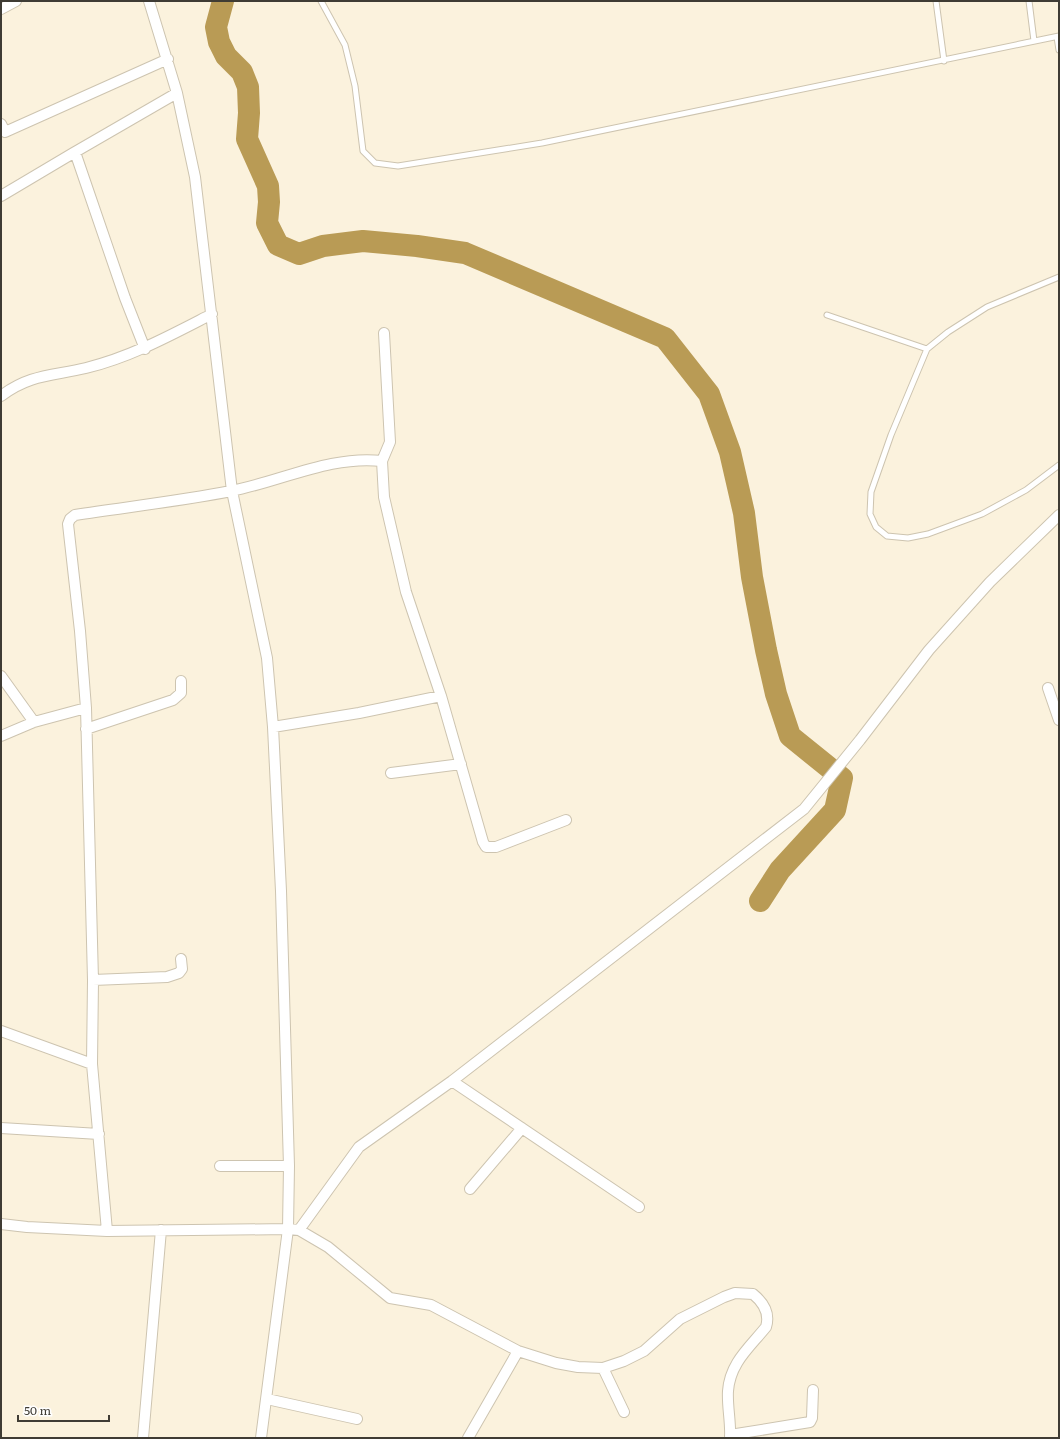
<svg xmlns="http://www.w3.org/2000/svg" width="1060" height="1439" font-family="Literata,serif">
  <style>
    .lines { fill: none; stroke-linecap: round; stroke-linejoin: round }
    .river { stroke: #b99b55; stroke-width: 22 }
    .service-casing { stroke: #cdc4b0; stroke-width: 7 }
    .minor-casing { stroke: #cdc4b0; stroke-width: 12 }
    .service { stroke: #fff; stroke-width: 5 }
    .minor { stroke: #fff; stroke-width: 10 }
  </style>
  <rect width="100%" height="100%" fill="#fbf2dd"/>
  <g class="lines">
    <path class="river" d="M223,1l-7,26 3,15 7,14 16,16 6,15 1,26 -2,26 21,47 1,16 -2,21 11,22 21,9 24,-8 40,-5 54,5 48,7 200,85 44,56 21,58 14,61 8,64 14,73 10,44 14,42 52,42 -7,32 -55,60 -20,31"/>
    <g class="service-casing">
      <path id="service" d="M321,1l24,44 10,41 8,65 12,12 23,3 144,-23 517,-107
        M936,1l8,60
        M1029,1l5,40
        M1057,37l2,13
        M1059,277l-72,30 -39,25 -21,17 -36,86 -20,57 -1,22 6,13 11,9 21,2 20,-4 54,-20 44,-24 33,-25
        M827,315l100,34"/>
    </g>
    <g class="minor-casing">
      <path id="minor" d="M149,1l28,92 18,84 37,314 35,167 6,69 8,164 8,275 -1,63 -27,209
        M1,9l15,-8
        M1,124l4,8 163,-73
        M1,196l74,-44
        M384,333l6,109 -8,19 2,36 22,95 35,104
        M145,349l-20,-51 -50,-146 102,-59
        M1,396c29,-22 52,-20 85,-28 45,-11 85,-33 126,-54
        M1,676l33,46
        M1048,688l11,32
        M273,727l86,-14 82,-17 42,146 3,5h10l70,-27
        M86,729l87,-29 8,-7v-12
        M1,736l33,-14 52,-14
        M391,773l70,-9
        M93,980l74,-3 12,-4 3,-4 -1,-10
        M1,1031l91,33
        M452,1081l187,126
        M1,1128l98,6
        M220,1166h69
        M470,1189l52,-61
        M1,1224l26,3 80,4 181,-2 11,1 29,17 62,51 41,7 87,46 38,12 22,4 25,1 21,-7 20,-10 36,-32 44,-22 11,-4 18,1c11,9 17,20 13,33 -17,21 -36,36 -38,64 -1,15 3,31 2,47
        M299,1230l60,-83 93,-66 352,-272 56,-69 69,-90 61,-68 69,-67
        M107,1231l-15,-167 1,-84 -7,-272 -6,-77 -12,-107 2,-5 5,-4c52,-8 105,-14 156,-24 51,-10 100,-36 151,-30
        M603,1368l21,44
        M267,1399l90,20
        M730,1435l80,-13 2,-4 1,-28
        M143,1438l18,-208
        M468,1438l50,-87"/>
    </g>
    <use href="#service" class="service"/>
    <use href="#minor" class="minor"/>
  </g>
  <rect width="1060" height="1439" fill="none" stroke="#3f3c34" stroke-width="4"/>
  <path d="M18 1415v6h91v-6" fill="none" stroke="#3f3c34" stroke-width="2"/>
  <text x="24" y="1415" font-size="12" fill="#3f3c34" stroke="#ffffff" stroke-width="3" paint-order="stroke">50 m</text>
</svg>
